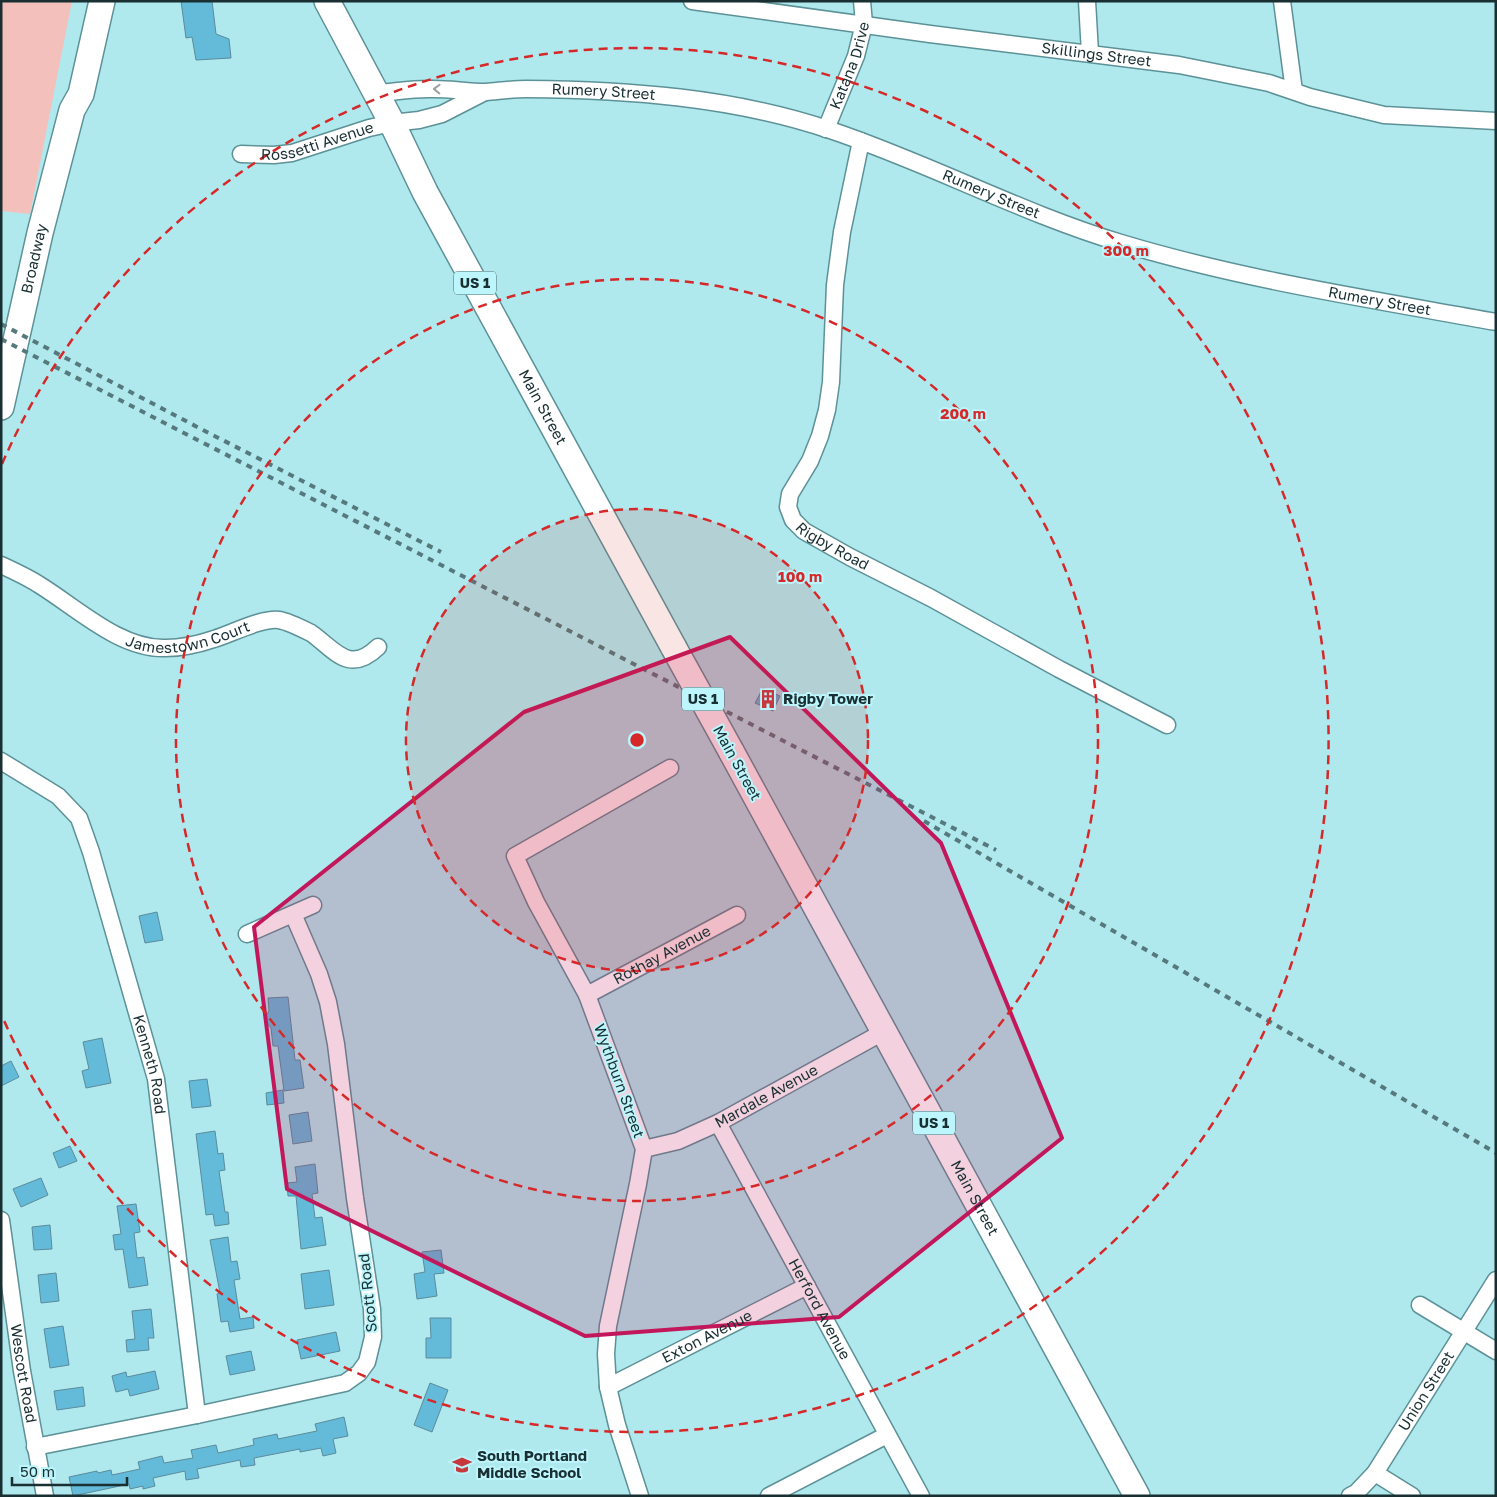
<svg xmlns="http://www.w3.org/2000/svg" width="1497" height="1497" font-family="'Golos Text',sans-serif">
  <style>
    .green { fill: #f4c0bc }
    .building { fill: #63bbd9; stroke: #5b8b9c }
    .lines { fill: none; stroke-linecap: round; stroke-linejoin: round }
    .minor-casing { stroke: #5c9297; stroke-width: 19 }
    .primary-casing { stroke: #5c9297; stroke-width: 28 }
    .minor { stroke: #fff; stroke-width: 16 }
    .primary { stroke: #fff; stroke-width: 25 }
    .rail { stroke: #55797c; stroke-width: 4; stroke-dasharray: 6 6; stroke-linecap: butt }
    .primary-bridge-casing { stroke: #5c9297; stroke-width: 28; stroke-linecap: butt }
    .primary-bridge { stroke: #fff; stroke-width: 25 }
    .oneway { stroke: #98a1a3 }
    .marked { fill: #c2185b; fill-opacity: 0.2; stroke: #c2185b; stroke-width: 4; stroke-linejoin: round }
    .ring { fill: none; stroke: #d62828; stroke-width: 2.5; stroke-dasharray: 9 6 }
    .labels { text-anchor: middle; stroke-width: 4; stroke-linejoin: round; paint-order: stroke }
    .shield { fill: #bcf5fb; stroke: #4a6a6e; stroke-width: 1 }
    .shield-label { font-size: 14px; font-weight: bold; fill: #192f32 }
    .street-label { font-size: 15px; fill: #192f32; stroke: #bcf5fb }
    .poi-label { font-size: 15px; font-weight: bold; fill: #192f32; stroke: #bcf5fb; text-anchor: start }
    .centre { fill: #d62828; stroke: #bcf5fb; stroke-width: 2.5 }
    .ring-label { font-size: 15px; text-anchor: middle; font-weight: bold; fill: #d62828; stroke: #bcf5fb; stroke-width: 4; stroke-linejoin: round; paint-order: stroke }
  </style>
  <rect width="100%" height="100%" fill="#afe8ed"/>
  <path class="green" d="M1,1h71l-42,213 -29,-3z"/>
  <path class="building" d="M181,1h31l4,33 13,5 2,19 -35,2 -4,-23 -6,1z
    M763,688l17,8 -7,15 -18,-8z
    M157,912l6,28 -18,3 -6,-27z
    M288,997l7,63h5l4,28 -20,3 -6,-45h-5l-2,-18 -6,-7v-4l4,-6 -1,-13z
    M102,1038l9,45 -25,5 -4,-17 7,-2 -6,-27z
    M11,1061l8,16 -18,9v-20z
    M207,1079l4,27 -19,2 -3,-27z
    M283,1090l1,13 -17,2 -1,-12z
    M308,1112l4,29 -19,3 -4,-29z
    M215,1131l3,23 5,-1 2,17 -6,1 6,41h3l1,12 -14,2 -2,-12 -7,1 -10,-81z
    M70,1146l7,15 -18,7 -6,-15z
    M315,1164l3,29 -6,1 3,24 7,-1 4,28 -25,4 -5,-53h-8l-1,-13 10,-1 -2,-15z
    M41,1178l7,17 -27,12 -8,-18z
    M136,1204l4,28 -6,1 3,25 7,-1 4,28 -19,3 -6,-39 -8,1 -2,-15 8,-1 -4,-28z
    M50,1225l2,24 -18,1 -2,-23z
    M228,1237l3,25 6,-1 3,18 -6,1 6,39 13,-2 1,11 -24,4 -2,-11 -7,1 -4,-28 3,-1 -10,-53z
    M441,1250l3,23 -10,1 3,22 -20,3 -3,-25 11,-2 -3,-20z
    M329,1270l5,35 -29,4 -4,-35z
    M56,1273l3,28 -18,2 -3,-28z
    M151,1309l3,29h-6l1,12 -22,2 -1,-12 9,-1 -3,-28z
    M430,1318h21v40h-25v-20h5z
    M63,1326l6,39 -19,3 -6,-39z
    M336,1332l4,19 -39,8 -4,-19z
    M251,1351l4,19 -25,5 -4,-19z
    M155,1371l4,18 -29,7 -2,-7 -12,3 -4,-16 14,-4 1,5z
    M430,1383l18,7 -16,42 -18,-7z
    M83,1387l2,19 -28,4 -3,-19z
    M344,1417l4,19 -15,3 3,14 -13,3 -2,-8 -21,4v-3l-46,9 1,7 -14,2 -1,-7 -43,9 2,9 -13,2 -1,-9 -32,7 2,8 -12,3v-3l-13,3 -1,-5 -56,12 -4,-19 28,-6 1,2 13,-3 1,5 28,-6 -2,-7 24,-6 2,7 29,-5 -2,-8 25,-5 2,8 36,-8 -1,-6 24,-5 1,5 39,-8 -2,-7z"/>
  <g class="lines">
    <g class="minor-casing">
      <g id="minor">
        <path id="s1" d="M692,1l238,33 249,31 90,18 41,14 74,18 112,6"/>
        <path d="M1087,1l3,52"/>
        <path d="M1282,1l12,90"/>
        <path id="s2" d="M376,93c17,-1 34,-4 52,-4 19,-1 38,3 58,3 13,-1 27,-3 40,-3 102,1 206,8 304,41 99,33 191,83 291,113 123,37 249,56 375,79"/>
        <path id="s3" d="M826,129l30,-73 8,-32 -2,-23"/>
        <path id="s4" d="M861,141l-19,91 -7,53 -4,97 -4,28 -7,26 -10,25 -20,33 -2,13 5,13 11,11 46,26 81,41 128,71 108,56"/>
        <path id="s5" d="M241,154l33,1 18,-2 77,-25 23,-5 27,-3 23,-6 41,-21"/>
        <path id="s6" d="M1,565c13,6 26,12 37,19 38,23 82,66 128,64 15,0 33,-4 48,-9 17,-5 47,-21 65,-19 7,1 26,10 32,13 24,17 38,42 67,14"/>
        <path id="s7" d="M1,761l57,35 21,22 12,34 65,227 41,336"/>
        <path d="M247,934l66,-29"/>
        <path id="s8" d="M587,995l150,-80"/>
        <path id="s9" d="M718,1123l203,373"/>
        <path id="s10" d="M644,1149l34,-8 40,-18 167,-92"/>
        <path id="s11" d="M1,1220l21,151 23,125"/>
        <path d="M1420,1305l76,46"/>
        <path id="s12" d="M608,1387l199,-101"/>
        <path d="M35,1447l162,-32 148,-32 14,-10 8,-11 6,-25 -1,-28 -17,-111 -19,-154 -8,-42 -9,-28 -26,-60"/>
        <path d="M1375,1473l37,23"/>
        <path d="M640,1496l-23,-71 -9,-38 -2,-33 2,-28 30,-142 6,-35 -57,-154 -51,-93 -21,-46 155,-88"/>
        <path d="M769,1496l118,-61"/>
        <path id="s13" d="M1350,1496l6,-3 19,-20 121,-193"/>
      </g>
    </g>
    <g class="primary-casing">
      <g id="primary">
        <path id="s14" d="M327,1l65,122 33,69 249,456"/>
        <path id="s15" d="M1,407l39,-174 32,-123 9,-16 21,-93"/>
        <path id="s16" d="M731,751l406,745"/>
      </g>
    </g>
    <use href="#minor" class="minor"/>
    <use href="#primary" class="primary"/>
    <path class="rail" d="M1,324l202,106 238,122
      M1,339l995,511
      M924,821l572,332"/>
    <g class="primary-bridge-casing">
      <path id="primary-bridge" d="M674,648l57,103"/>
    </g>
    <use href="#primary-bridge" class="primary-bridge"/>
  </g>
  <defs><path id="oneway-chevron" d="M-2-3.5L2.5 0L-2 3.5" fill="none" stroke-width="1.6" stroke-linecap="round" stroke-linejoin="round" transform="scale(1.25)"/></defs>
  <use class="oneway" href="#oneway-chevron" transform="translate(437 89) rotate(-178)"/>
  <path class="marked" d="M730,637l211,206 121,295 -223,179 -254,19 -298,-147 -33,-262 270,-215z"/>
  <circle cx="637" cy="740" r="231" fill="#d62828" fill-opacity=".12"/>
  <g class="ring">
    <circle cx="637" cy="740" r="231"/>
    <circle cx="637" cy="740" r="461"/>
    <path d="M2 464A692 692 0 1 1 2 1016"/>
  </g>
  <defs>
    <g id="building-bare" transform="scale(1.5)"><path d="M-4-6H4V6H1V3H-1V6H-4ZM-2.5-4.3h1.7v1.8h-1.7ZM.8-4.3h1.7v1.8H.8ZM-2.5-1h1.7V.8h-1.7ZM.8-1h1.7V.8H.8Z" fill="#c7383e" stroke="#bcf5fb" stroke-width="2.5" paint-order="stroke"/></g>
    <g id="school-bare" transform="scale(1.5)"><path d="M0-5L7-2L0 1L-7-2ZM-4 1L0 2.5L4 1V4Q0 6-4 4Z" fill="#c7383e" stroke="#bcf5fb" stroke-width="2.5" paint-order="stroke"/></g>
  </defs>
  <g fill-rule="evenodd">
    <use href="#building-bare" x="768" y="699"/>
    <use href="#school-bare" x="462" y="1465"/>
  </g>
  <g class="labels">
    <g class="shield">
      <rect x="454" y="271.5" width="42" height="23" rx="4"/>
      <rect x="682" y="687.5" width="42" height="23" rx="4"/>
      <rect x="913" y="1111.5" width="42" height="23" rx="4"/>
    </g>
    <g class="shield-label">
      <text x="475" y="288">US 1</text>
      <text x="703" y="704">US 1</text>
      <text x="934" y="1128">US 1</text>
    </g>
    <g class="street-label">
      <text dy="5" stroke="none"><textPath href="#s1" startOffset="408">Skillings Street</textPath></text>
      <text dy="5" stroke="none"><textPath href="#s3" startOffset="68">Katana Drive</textPath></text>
      <text dy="5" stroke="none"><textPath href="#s2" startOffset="228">Rumery Street</textPath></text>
      <text dy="5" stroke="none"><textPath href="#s5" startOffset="78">Rossetti Avenue</textPath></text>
      <text dy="5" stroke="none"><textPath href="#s2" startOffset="632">Rumery Street</textPath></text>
      <text dy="5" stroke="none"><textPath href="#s15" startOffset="152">Broadway</textPath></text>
      <text dy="5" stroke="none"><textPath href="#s2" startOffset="1036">Rumery Street</textPath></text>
      <text dy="5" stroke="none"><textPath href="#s14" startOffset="460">Main Street</textPath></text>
      <text dy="5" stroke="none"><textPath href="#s4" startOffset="439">Rigby Road</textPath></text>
      <text dy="5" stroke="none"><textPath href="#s6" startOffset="210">Jamestown Court</textPath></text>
      <text transform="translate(737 763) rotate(61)" y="5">Main Street</text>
      <text dy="5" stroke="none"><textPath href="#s8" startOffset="85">Rothay Avenue</textPath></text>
      <text dy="5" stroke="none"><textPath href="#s7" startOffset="354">Kenneth Road</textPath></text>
      <text transform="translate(619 1081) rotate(70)" y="5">Wythburn Street</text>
      <text dy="5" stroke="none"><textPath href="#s10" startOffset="134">Mardale Avenue</textPath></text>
      <text dy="5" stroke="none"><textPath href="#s16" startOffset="509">Main Street</textPath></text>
      <text transform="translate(368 1293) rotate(-96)" y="5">Scott Road</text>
      <text dy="5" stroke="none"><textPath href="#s9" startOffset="212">Herford Avenue</textPath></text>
      <text dy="5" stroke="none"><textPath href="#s12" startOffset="111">Exton Avenue</textPath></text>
      <text dy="5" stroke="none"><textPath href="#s11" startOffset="155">Wescott Road</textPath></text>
      <text dy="5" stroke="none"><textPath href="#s13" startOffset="131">Union Street</textPath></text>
    </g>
    <g class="poi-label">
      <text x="783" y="704">Rigby Tower</text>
      <text x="477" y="1461">South Portland<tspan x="477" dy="17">Middle School</tspan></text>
    </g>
  </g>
  <circle cx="637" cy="740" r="8" class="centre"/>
  <g class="ring-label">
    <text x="1126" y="256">300 m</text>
    <text x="963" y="419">200 m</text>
    <text x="800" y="582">100 m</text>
  </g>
  <rect width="1497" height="1497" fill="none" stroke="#192f32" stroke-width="5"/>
  <path d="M12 1477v8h115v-8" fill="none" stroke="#192f32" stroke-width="2.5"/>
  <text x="20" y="1477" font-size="15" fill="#192f32" stroke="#bcf5fb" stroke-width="4" paint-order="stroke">50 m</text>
</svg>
